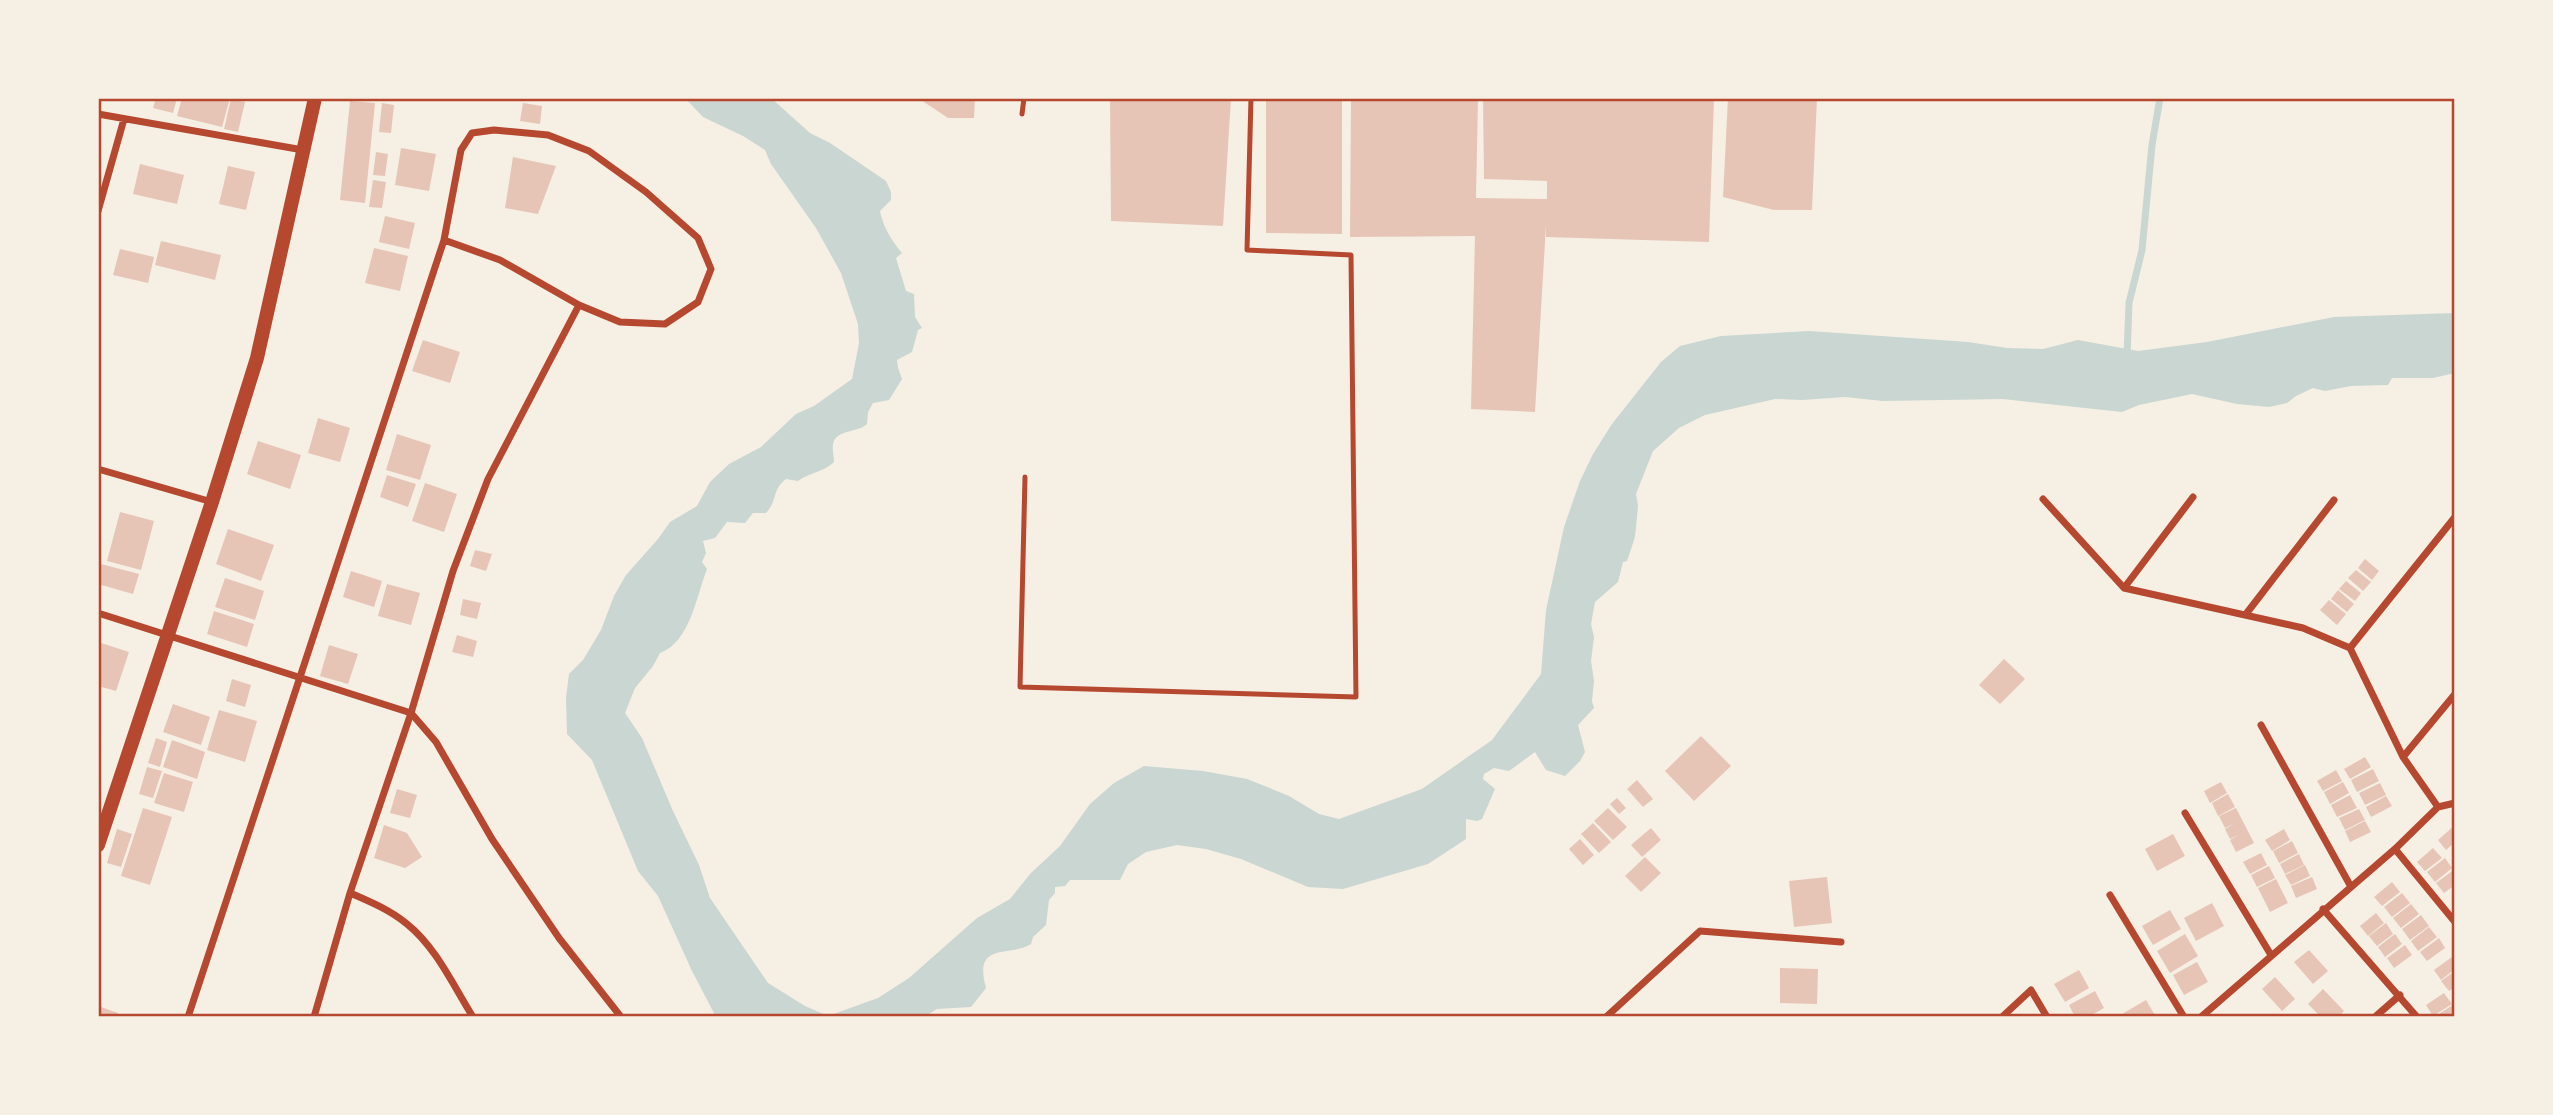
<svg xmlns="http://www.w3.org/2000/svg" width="2553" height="1115" font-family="'Work Sans',sans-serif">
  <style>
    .water { fill: #c9d6d2 }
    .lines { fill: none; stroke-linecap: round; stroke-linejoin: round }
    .stream { stroke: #c9d6d2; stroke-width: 7 }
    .building { fill: #e6c5b7 }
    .service { stroke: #b5482f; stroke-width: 5 }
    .minor { stroke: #b5482f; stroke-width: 7 }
    .secondary { stroke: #b5482f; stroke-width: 14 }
    .neatline { fill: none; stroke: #b5482f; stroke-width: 2.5 }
  </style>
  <rect width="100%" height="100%" fill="#f6efe4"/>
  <path class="water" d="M685,98h86l39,35 20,10 56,38 5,11v8l-11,11c3,16 12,30 22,42l-6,5 10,33 8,3 1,23 7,11 -4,2 -6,22 -15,8 1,8 4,11 -13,21 -16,3 -5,9 -1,12c-9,9 -31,5 -34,20 -1,5 1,12 1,18 -10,10 -24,10 -36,19l-12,-2c-15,12 -7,19 -20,34h-13l-8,10 -18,-1 -12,16 -12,3 3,12 -4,9 5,7c-11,28 -17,73 -47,84l-7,13 -18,22 -10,25 17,25 31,73 26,54 11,33 58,85 37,23 23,10 50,-18 31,-20 68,-60 33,-19 21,-26 29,-27 30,-42 24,-21 30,-17 59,5 44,8 42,17 30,18 20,5 83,-30 70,-49 49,-66 5,-64 18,-83 16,-46 13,-27 19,-30 49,-62 19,-16 41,-10 88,-5 159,11 39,6 36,1 35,-9 60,11 69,-9 127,-25 121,-4v60l-22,5h-41l-4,7 -37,1 -26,5 -12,-3 -17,8 -9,7 -18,4 -32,-3 -45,-10 -53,11 -17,7 -119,-13 -120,2 -38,-4 -43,3 -27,-1 -70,16 -26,13 -26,23 -17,43 2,12 -3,31 -8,24 -4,1 -5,20 -23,20 -4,22 3,13 -3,24 3,20 -2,20 2,7 -16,17 7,27 -5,9 -15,15 -19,-6 -11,-18 -26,19 -15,-3 -10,6 -1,5 12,10 -13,30 -5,2 -11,-2v20l-38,25 -85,25 -35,-2 -67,-28 -35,-10 -29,-4 -31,7 -18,12 -8,16h-50l-5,6 -10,1v6l-6,7 -3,25 -13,12 -2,7c-23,14 -58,-3 -45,44l-15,19 -34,2 -13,8h-208l-24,-46 -34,-75 -20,-25 -46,-111 -25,-26 -1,-36 3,-24 14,-14 18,-30 13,-34 12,-21 32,-36 12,-17 27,-16 13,-24 19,-18 32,-17 35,-33 18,-8 38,-27 7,-36 -1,-19 -17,-51 -25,-45 -45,-64 -6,-14 -22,-14 -40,-19z"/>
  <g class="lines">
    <path class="stream" d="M2127,357l2,-54 13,-53 10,-105 8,-47"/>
  </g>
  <path class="building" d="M156,98h21l-4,15 -20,-5z
    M182,98h48l-8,29 -45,-11z
    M918,98h57l-1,20h-26z
    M1110,98h121l-8,128 -112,-5z
    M1266,98h76v136l-76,-1z
    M1351,98h127l-2,100 71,1v-18l-63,-2 -1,-81h231l-5,144 -163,-5v-12l-11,187 -64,-3 4,-173 -125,1z
    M1728,98h89l-5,112h-38l-51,-13z
    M231,99l14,3 -7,30 -14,-3z
    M350,101l25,2 -10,100 -25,-3z
    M382,103l12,2 -3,28 -12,-1z
    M523,103l19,3 -2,18 -20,-3z
    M401,148l35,6 -7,37 -34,-6z
    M376,152l12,2 -3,22 -12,-1z
    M513,157l43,9 -18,48 -33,-6z
    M140,164l44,11 -7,29 -44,-10z
    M228,166l27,6 -9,38 -27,-6z
    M373,180l13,2 -4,26 -13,-1z
    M385,216l30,7 -6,26 -30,-7z
    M161,241l60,14 -6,25 -60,-15z
    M374,248l34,8 -8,35 -35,-8z
    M120,249l34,8 -6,26 -35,-8z
    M423,340l37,12 -10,31 -38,-12z
    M318,418l32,10 -10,34 -32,-9z
    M397,434l34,11 -11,35 -34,-10z
    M258,441l43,14 -11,34 -43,-15z
    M387,475l29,9 -8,23 -28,-10z
    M425,483l32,11 -13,38 -32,-11z
    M120,512l34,9 -13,49 -34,-9z
    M228,529l46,16 -13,36 -45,-17z
    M475,550l17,4 -6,17 -16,-5z
    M2365,559l14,12 -7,9 -14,-12z
    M101,564l38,10 -6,20 -35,-10z
    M2356,570l15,12 -8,9 -15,-13z
    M351,571l31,10 -8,26 -31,-10z
    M225,578l39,13 -9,29 -40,-13z
    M2346,581l15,12 -6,8 -16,-12z
    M387,584l33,9 -9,32 -33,-9z
    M2338,590l16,14 -7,8 -16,-13z
    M463,599l18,4 -4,16 -17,-4z
    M2329,600l17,14 -9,11 -17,-15z
    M214,611l40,13 -7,23 -40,-13z
    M457,635l20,6 -4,16 -21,-5z
    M98,642l31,10 -13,39 -18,-5z
    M329,645l29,9 -10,30 -28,-8z
    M2004,659l21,20 -25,25 -21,-19z
    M232,679l19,6 -6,22 -19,-6z
    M173,704l37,13 -9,28 -38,-13z
    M219,710l38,11 -12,41 -38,-12z
    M1701,736l30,30 -37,35 -29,-30z
    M156,738l11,4 -7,25 -12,-4z
    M172,740l33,12 -8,27 -34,-12z
    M2365,757l6,10 -21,12 -6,-10z
    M147,767l15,4 -9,27 -14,-4z
    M2373,769l6,12 -22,11 -6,-12z
    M2336,770l6,11 -19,10 -6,-10z
    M164,773l29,9 -9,30 -30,-9z
    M1637,780l16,19 -10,8 -16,-18z
    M2221,782l6,11 -17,10 -6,-12z
    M2343,782l6,11 -19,11 -6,-12z
    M2380,783l6,12 -21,10 -6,-12z
    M397,789l20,6 -7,23 -20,-5z
    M2228,794l7,13 -17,9 -6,-13z
    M2350,795l7,13 -20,9 -6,-12z
    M2386,796l6,10 -21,11 -5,-10z
    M1617,798l9,10 -7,6 -9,-10z
    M143,808l29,9 -22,68 -29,-9z
    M1608,808l19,19 -14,13 -19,-19z
    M2236,808l18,35 -18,9 -6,-12 10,-6 -10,5 -5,-10 10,-6 -10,5 -6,-12z
    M2359,809l6,11 -20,10 -6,-12z
    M2365,821l6,11 -21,10 -5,-11z
    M1593,823l18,19 -12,11 -18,-19z
    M384,825l23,8 15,24 -17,11 -31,-10z
    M2455,825v17l-9,8 -8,-10z
    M1651,828l10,12 -19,17 -11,-12z
    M117,829l15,5 -11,33 -14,-4z
    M2284,829l6,11 -18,11 -7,-11z
    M2173,834l12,22 -28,15 -12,-22z
    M1580,839l14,16 -11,10 -14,-16z
    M2292,841l6,12 -19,10 -6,-12z
    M2433,848l9,10 -17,13 -8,-9z
    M2261,853l6,12 -17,9 -7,-12z
    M2299,854l5,11 -19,9 -5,-10z
    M1645,857l16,16 -20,19 -16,-16z
    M2445,858l7,10 -17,14 -8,-10z
    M2305,865l5,11 -19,9 -6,-10z
    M2269,866l6,12 -18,9 -6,-12z
    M2455,869v16l-11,8 -8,-10z
    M1827,877l5,46 -38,4 -5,-46z
    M2312,877l5,12 -21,9 -5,-12z
    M2276,879l12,24 -18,9 -12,-24z
    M2392,882l8,10 -18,14 -8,-9z
    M2402,893l8,10 -18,14 -8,-10z
    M2212,903l12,23 -28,15 -12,-23z
    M2411,904l8,10 -18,14 -8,-10z
    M2170,910l11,19 -28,16 -11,-19z
    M2376,913l8,10 -16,13 -8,-10z
    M2421,915l8,11 -19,14 -8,-11z
    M2386,923l7,11 -16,12 -8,-10z
    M2429,927l8,10 -19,14 -7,-10z
    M2185,934l13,22 -28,17 -13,-22z
    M2395,934l7,10 -17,13 -7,-10z
    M2439,938l6,10 -18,13 -7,-9z
    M2405,945l7,10 -18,13 -7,-10z
    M2309,950l19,21 -15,13 -19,-22z
    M2452,957l3,4v8l-14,11 -7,-10z
    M2197,962l11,20 -24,13 -11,-20z
    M1780,968l38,1 -1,35 -37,-1z
    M2079,970l10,18 -24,14 -11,-18z
    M2455,971v16l-6,4 -8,-10z
    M2275,977l20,22 -13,12 -20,-22z
    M2323,989l21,22 -6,6h-17l-13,-13z
    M2095,991l9,17 -16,9h-13l-6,-12z
    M2444,993l8,11 -19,12 -7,-11z
    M2146,1000l10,17h-39z
    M2453,1005l2,12h-21z
    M98,1006l20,7 -1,4h-19z"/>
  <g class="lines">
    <path class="service" d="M1022,114l2,-16
      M1025,477l-5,210 336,10 -5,-442 -104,-5 4,-152"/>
    <path class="minor" d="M98,114l205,36
      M98,211l26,-92
      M98,469l114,33
      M2043,499l81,89 179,40 47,20 53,109 35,50
      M2124,588l69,-91
      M98,613l313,100 25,29 56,97 67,99 62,79
      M2246,614l88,-114
      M2350,648l105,-131
      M2261,725l89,160
      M2403,757l52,-63
      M2185,813l86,142
      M2395,849l60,73
      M350,893c21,9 40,17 57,31 29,23 47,63 66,93
      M2110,895l74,122
      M2323,909l94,108
      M188,1017l256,-777 17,-90 11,-17 22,-3 54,5 41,16 57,41 52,46 13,31 -13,33 -33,22 -45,-2 -41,-17 -79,-45 -56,-20
      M314,1017l36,-124 61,-180 42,-142 35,-92 91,-174
      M1606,1017l94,-86 141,11
      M2002,1017l29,-27 16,27
      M2201,1017l194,-168 43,-42 17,-4
      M2375,1017l25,-22"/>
    <path class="secondary" d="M98,845l114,-343 45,-144 58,-260"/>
  </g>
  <rect width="2553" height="1115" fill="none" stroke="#f6efe4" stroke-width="200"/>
  <rect x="100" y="100" width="2353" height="915" class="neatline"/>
</svg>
